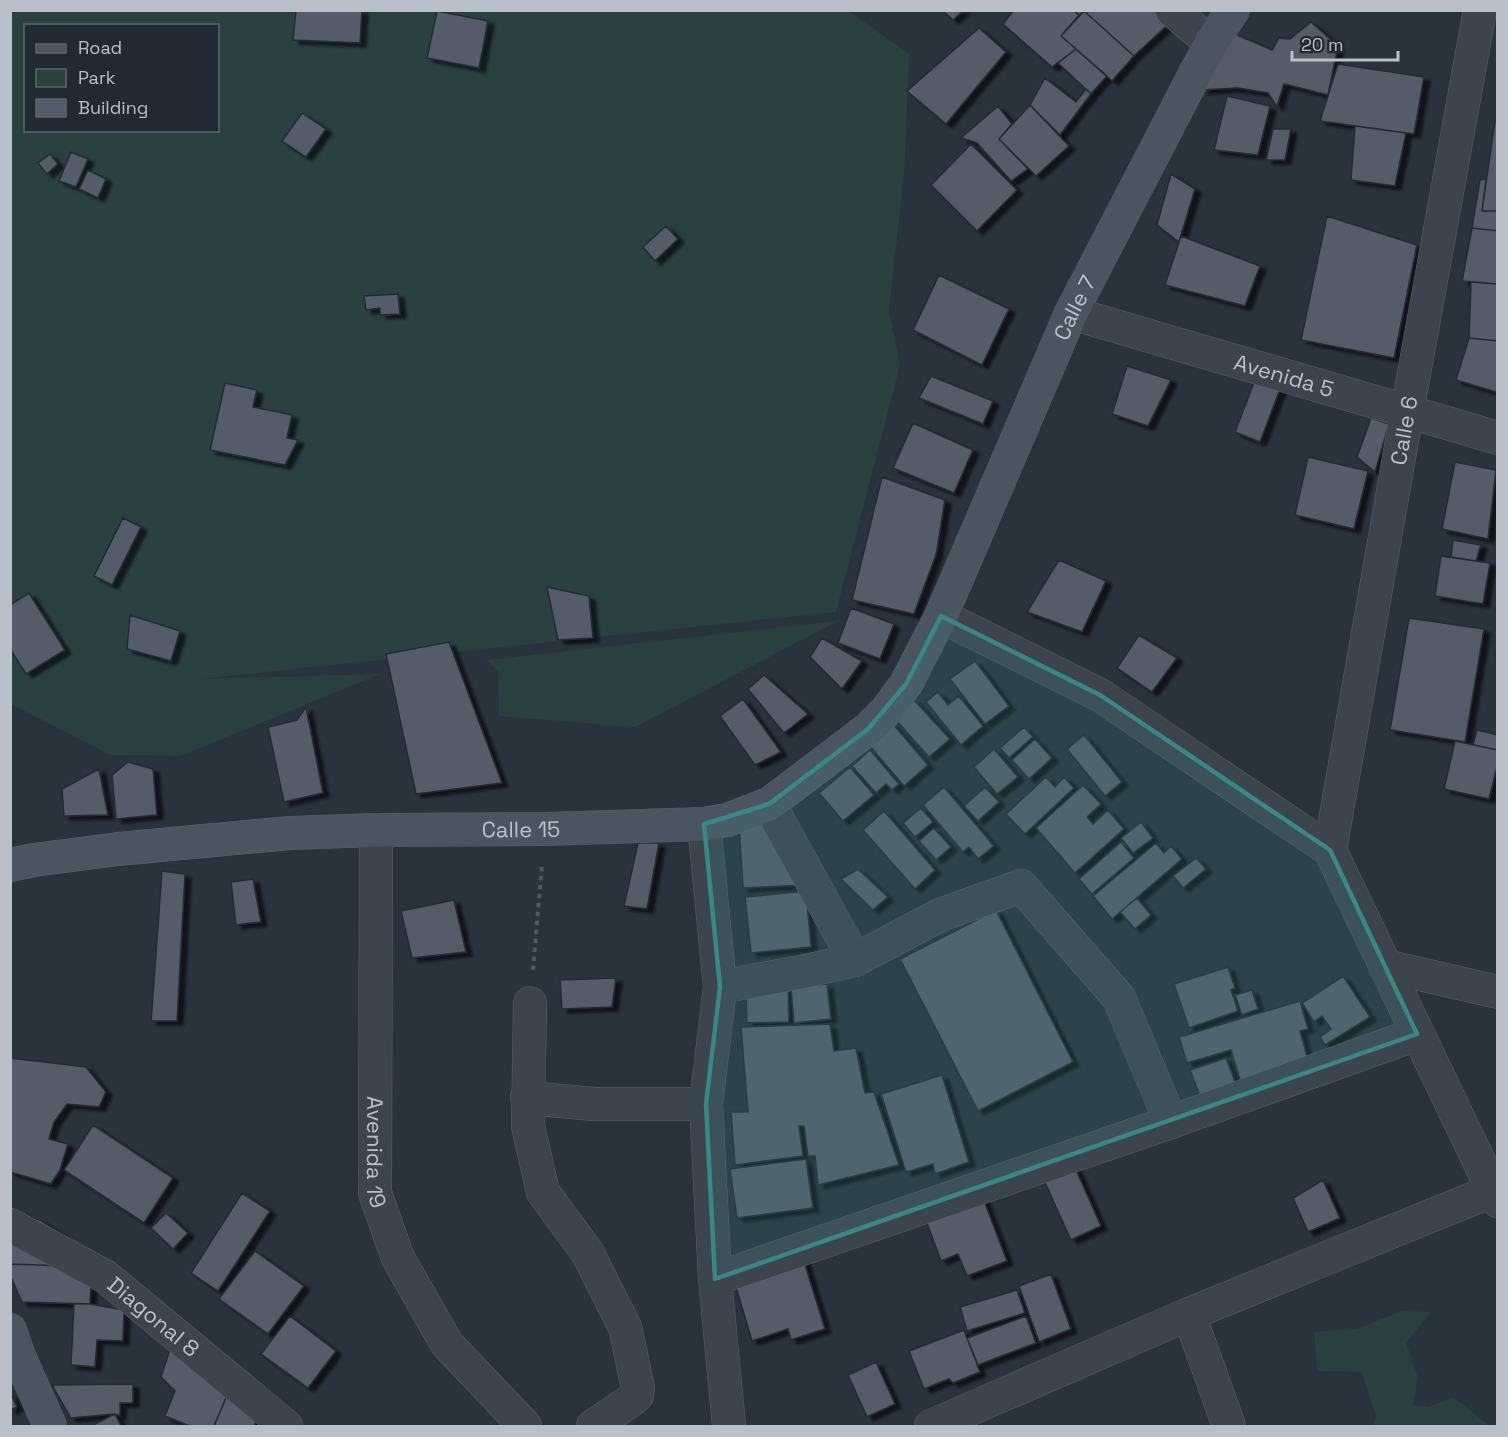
<svg xmlns="http://www.w3.org/2000/svg" width="1508" height="1437" font-family="'Space Grotesk',sans-serif">
  <style>
    .green { fill: #2b4040; fill-rule: evenodd }
    .building { fill: #525c68; stroke: #232b35; stroke-width: 1.5; filter: url(#shadow) }
    .lines { fill: none; stroke-linecap: round; stroke-linejoin: round }
    .street-casing { stroke: #5a626c; stroke-width: 34 }
    .secondary-casing { stroke: #5a626c; stroke-width: 34 }
    .path { stroke: #4a5c5e; stroke-width: 4; stroke-dasharray: 4.5 4.5; stroke-linecap: butt }
    .street { stroke: #3c444e; stroke-width: 33 }
    .secondary { stroke: #4b5461; stroke-width: 33 }
    .marked { fill: #3a8885; fill-opacity: 0.2; stroke: #3a8885; stroke-width: 4.5; stroke-linejoin: round }
    .labels { text-anchor: middle; stroke-width: 4.5; stroke-linejoin: round; paint-order: stroke }
    .street-label { font-size: 22px; fill: #b9c0c9; stroke: #212933 }
  </style>
  <defs>
    <filter id="shadow"><feDropShadow dx="6" dy="4" stdDeviation="1.5" flood-color="#0009"/></filter>
  </defs>
  <rect width="100%" height="100%" fill="#28333e"/>
  <path class="green" d="M847,10l62,44 -5,121 -15,136 11,54 -64,247 -636,67 180,-5 -199,82 -70,-1 -100,-51 -1,-693zM26,26h192v104h-192z
    M838,621l-203,106 -136,-11 -1,-45 -12,-11z
    M1402,1311l29,1 -25,31 12,34 -5,28 15,2 25,-10 37,29h-116l2,-11 -14,-43 -45,-1 -3,-39 43,-3z"/>
  <path class="building" d="M296,10h66l-2,33 -67,-3z
    M942,10h22l-11,10z
    M1014,10h59l6,5 -18,21 15,13 -24,18 -49,-43z
    M1073,10h87l13,10 -39,36 -50,-45 -5,4z
    M437,11l51,10 -9,47 -52,-10z
    M1084,11l50,45 -22,25 -51,-45z
    M1311,22l27,24 -10,49 -44,-11 -7,23 -9,-14 -30,-5 -36,2 33,-56 37,16 7,-12 11,1z
    M979,28l27,24 -60,72 -39,-33z
    M1076,49l31,27 -16,18 -33,-31z
    M1338,64l86,13 -10,57 -94,-13z
    M1045,78l31,24 10,-13 5,5 -31,41 -30,-30z
    M1227,96l43,10 -12,49 -44,-5z
    M1030,105l39,41 -33,30 -37,-37z
    M998,106l14,18 -13,15 29,30 -17,12 -34,-38 -16,-5z
    M302,113l24,16 -20,28 -24,-16z
    M1495,121h3v90h-16z
    M1355,126l51,7 -11,53 -44,-6z
    M1273,129h18l-6,31h-19z
    M971,144l46,46 -40,41 -46,-46z
    M71,152l17,7 -12,28 -17,-6z
    M50,154l8,10 -11,10 -9,-11z
    M88,170l18,9 -8,19 -19,-9z
    M1171,174l24,15 -16,53 -22,-17z
    M1486,179l-4,32h16v20l-26,-3 8,-48z
    M1327,216l90,29 -23,113 -93,-18z
    M666,226l12,13 -23,22 -12,-14z
    M1472,228l26,3v53l-36,-3z
    M1181,236l79,30 -15,40 -80,-21z
    M939,275l70,34 -27,56 -69,-35z
    M1471,282l27,2v57l-29,-3z
    M398,294l2,20 -20,1v-7l-14,2 -2,-14z
    M1469,338l29,3v46l-2,5 -40,-12z
    M1127,366l44,14 -23,46 -36,-12z
    M1257,375l25,9 -22,58 -25,-10z
    M931,376l62,25 -10,23 -64,-26z
    M225,383l32,7 -4,17 39,8 -5,23 11,2 -13,25 -75,-15z
    M1371,418l18,6 -14,48 -18,-15z
    M913,423l60,27 -19,43 -61,-25z
    M1308,457l60,14 -14,58 -59,-14z
    M1455,462l41,8 -8,69 -46,-10z
    M882,477l63,23 -9,55 -22,59 -62,-14z
    M123,518l18,9 -29,58 -18,-9z
    M1453,540l28,5 -5,16 -25,-4z
    M1441,556l49,7 -7,41 -48,-8z
    M1059,560l47,21 -24,51 -55,-20z
    M547,587l42,9 4,42 -35,2z
    M29,593l36,57 -39,24 -16,-25v-44z
    M851,608l43,16 -14,35 -42,-16z
    M130,615l50,16 -9,30 -44,-12z
    M1409,618l75,11 -19,113 -75,-12z
    M1139,635l38,23 -25,34 -35,-24z
    M822,638l40,23 -20,28 -32,-32z
    M449,642l53,141 -86,11 -30,-140z
    M975,661l34,45 -24,18 -35,-45z
    M764,675l44,39 -24,19 -36,-44z
    M938,692l10,13 11,-9 24,30 -22,19 -35,-43z
    M743,699l38,53 -26,13 -35,-49z
    M914,700l36,39 -21,18 -35,-39z
    M306,707l17,86 -39,9 -16,-75 29,-7z
    M892,723l36,42 -24,21 -36,-42z
    M1024,727l9,10 -24,21 -9,-10z
    M1477,730l21,5v15l-25,-5z
    M1084,735l38,47 -17,14 -38,-47z
    M1035,739l17,19 -23,21 -17,-19z
    M1455,741l43,9v13l-9,36 -45,-10z
    M994,749l24,28 -21,17 -23,-27z
    M870,750l29,34 -7,6 -6,-6 -10,9 -24,-27z
    M128,762l25,7 4,46 -41,4 -4,-44z
    M850,767l24,28 -31,26 -24,-28z
    M99,769l9,46 -44,1 -2,-27z
    M1046,777l9,10 9,-10 10,11 -49,46 -19,-20z
    M1083,785l18,19 -14,13 6,7 15,-14 16,19 -49,44 -39,-45z
    M944,787l50,59 -16,13 -9,-12 -6,5 -40,-47z
    M985,787l14,15 -21,19 -14,-15z
    M921,808l12,14 -18,15 -12,-14z
    M884,811l51,59 -20,19 -52,-59z
    M1141,822l12,16 -20,15 -12,-15z
    M769,823l35,62 -61,3 -4,-63z
    M934,828l17,19 -15,13 -17,-19z
    M1121,842l13,16 -42,36 -13,-15z
    M638,843h21l-12,66 -23,-3z
    M1156,843l8,10 7,-7 11,13 -70,60 -19,-23z
    M1196,858l10,11 -23,19 -10,-12z
    M858,869l30,28 -15,13 -32,-31z
    M162,871l23,3 -8,147h-26z
    M253,879l8,43 -25,3 -5,-43z
    M806,891l5,56 -60,6 -6,-56z
    M1137,898l14,17 -16,14 -15,-17z
    M454,900l12,52 -54,6 -11,-47z
    M996,910l77,152 -95,49 -78,-152z
    M1228,967l7,21 -4,2 7,21 -49,17 -15,-44z
    M1343,976l27,41 -45,28 -5,-8 11,-8 -9,-13 -8,6 -12,-19z
    M616,978l-4,29 -50,2 -2,-29z
    M827,984l4,35 -37,4 -3,-36z
    M788,986l1,36 -42,1 -1,-35z
    M1252,990l6,19 -16,6 -7,-20z
    M1300,1001l8,28 -8,2 8,29 -68,20 -9,-30 -44,13 -8,-26z
    M830,1024l4,27 22,-3 9,45 9,-1 25,73 -81,20 -3,-29h-7l-4,-30h-5l4,30 -68,9 -4,-53h17l-7,-85z
    M10,1058l76,9 20,25 -7,15 -32,-3 -13,18 -5,17 19,5 -8,26 -9,14 -41,-12z
    M1226,1058l10,26 -36,12 -10,-26z
    M942,1075l27,87 -34,12 -2,-10 -27,8 -25,-78z
    M93,1125l80,53 -29,45 -80,-53z
    M806,1159l7,49 -76,10 -7,-49z
    M1073,1163l28,63 -30,14 -29,-64z
    M1323,1180l17,38 -32,14 -15,-34z
    M242,1193l28,18 -52,80 -27,-18z
    M983,1198l24,63 -40,15 -9,-22 -17,7 -18,-49z
    M10,1213l30,7 25,16 1,30 -56,-2z
    M166,1213l22,20 -15,16 -22,-21z
    M255,1251l49,35 -36,48 -49,-35z
    M802,1255l23,74 -34,11 -3,-11 -36,12 -19,-64z
    M10,1264l82,3 -2,37 -68,-2 -12,-27z
    M1051,1274l20,55 -32,13 -20,-56z
    M1017,1290l8,23 -58,18 -7,-24z
    M74,1304h16l34,6 -1,31 -26,-1 -2,27 -24,-2z
    M290,1316l46,35 -28,37 -47,-34z
    M1026,1316l10,27 -58,22 -11,-27z
    M964,1330l16,42 -27,11 -4,-4 -25,10 -15,-38z
    M176,1331l55,55 -17,40h-24l-25,-10 10,-25 -14,-14z
    M876,1362l19,42 -28,13 -19,-42z
    M133,1384v19h-13v13l-5,-2 -44,4 -19,-33z
    M231,1386l27,29 -4,11h-40z
    M10,1392l7,15 -7,3z
    M115,1414l6,12h-30z"/>
  <g class="lines">
    <g class="street-casing">
      <g id="street">
        <path d="M1172,10l39,33"/>
        <path id="s1" d="M1071,313l427,125"/>
        <path d="M941,616l159,79 230,155 168,351"/>
        <path d="M769,804l86,156"/>
        <path d="M704,824l16,163 -14,117 9,175 14,147"/>
        <path id="s2" d="M376,830l-1,363 23,65 49,86 78,82"/>
        <path id="s3" d="M1330,850l77,-438 73,-402"/>
        <path d="M1385,966l113,26"/>
        <path d="M720,987l81,-15 54,-12 85,-45 81,-29 98,112 52,124"/>
        <path d="M530,1003l-2,123 15,66 44,60 38,75 13,61 -1,7 -4,4 -40,27"/>
        <path d="M527,1098l67,6h112"/>
        <path id="s4" d="M10,1225l96,52 180,149"/>
        <path d="M715,1279l456,-157 246,-88"/>
        <path d="M1189,1314l40,112"/>
        <path d="M931,1426l258,-112 303,-123"/>
      </g>
    </g>
    <g class="secondary-casing">
      <g id="secondary">
        <path id="s5" d="M10,865l24,-5 84,-11 172,-16 86,-3 169,-1 159,-5 23,-4 42,-16 99,-75 18,-18 20,-27 35,-68 130,-303 140,-270 22,-33"/>
        <path d="M10,1330l8,24 32,72"/>
      </g>
    </g>
    <path class="path" d="M533,970l9,-106"/>
    <use href="#street" class="street"/>
    <use href="#secondary" class="secondary"/>
  </g>
  <path class="marked" d="M941,616l159,79 230,155 87,184 -702,245 -9,-175 14,-117 -16,-163 65,-20 99,-75 38,-45z"/>
  <g class="labels">
    <g class="street-label">
      <text dy="8" stroke="none"><textPath href="#s5" startOffset="1360">Calle 7</textPath></text>
      <text dy="8" stroke="none"><textPath href="#s1" startOffset="222">Avenida 5</textPath></text>
      <text dy="8" stroke="none"><textPath href="#s3" startOffset="426">Calle 6</textPath></text>
      <text dy="8" stroke="none"><textPath href="#s5" startOffset="513">Calle 15</textPath></text>
      <text dy="8" stroke="none"><textPath href="#s2" startOffset="322">Avenida 19</textPath></text>
      <text dy="8" stroke="none"><textPath href="#s4" startOffset="171">Diagonal 8</textPath></text>
    </g>
  </g>
  <rect width="1508" height="1437" fill="none" stroke="#b9c0c9" stroke-width="24"/>
  <rect x="24" y="24" width="195" height="108" fill="#212933" stroke="#5e656f" stroke-width="1.5"/>
  <rect x="36" y="44" width="30" height="9" fill="#4b5461" stroke="#5e656f" stroke-width="1.5"/>
  <text x="78" y="54" font-size="18" fill="#b9c0c9">Road</text>
  <rect x="36" y="69" width="30" height="18" fill="#2b4040" stroke="#5e656f" stroke-width="1.5"/>
  <text x="78" y="84" font-size="18" fill="#b9c0c9">Park</text>
  <rect x="36" y="99" width="30" height="18" fill="#525c68" stroke="#5e656f" stroke-width="1.5"/>
  <text x="78" y="114" font-size="18" fill="#b9c0c9">Building</text>
  <path d="M1292 51v9h106v-9" fill="none" stroke="#b9c0c9" stroke-width="3"/>
  <text x="1301" y="51" font-size="18" fill="#b9c0c9" stroke="#212933" stroke-width="4.5" paint-order="stroke">20 m</text>
</svg>
